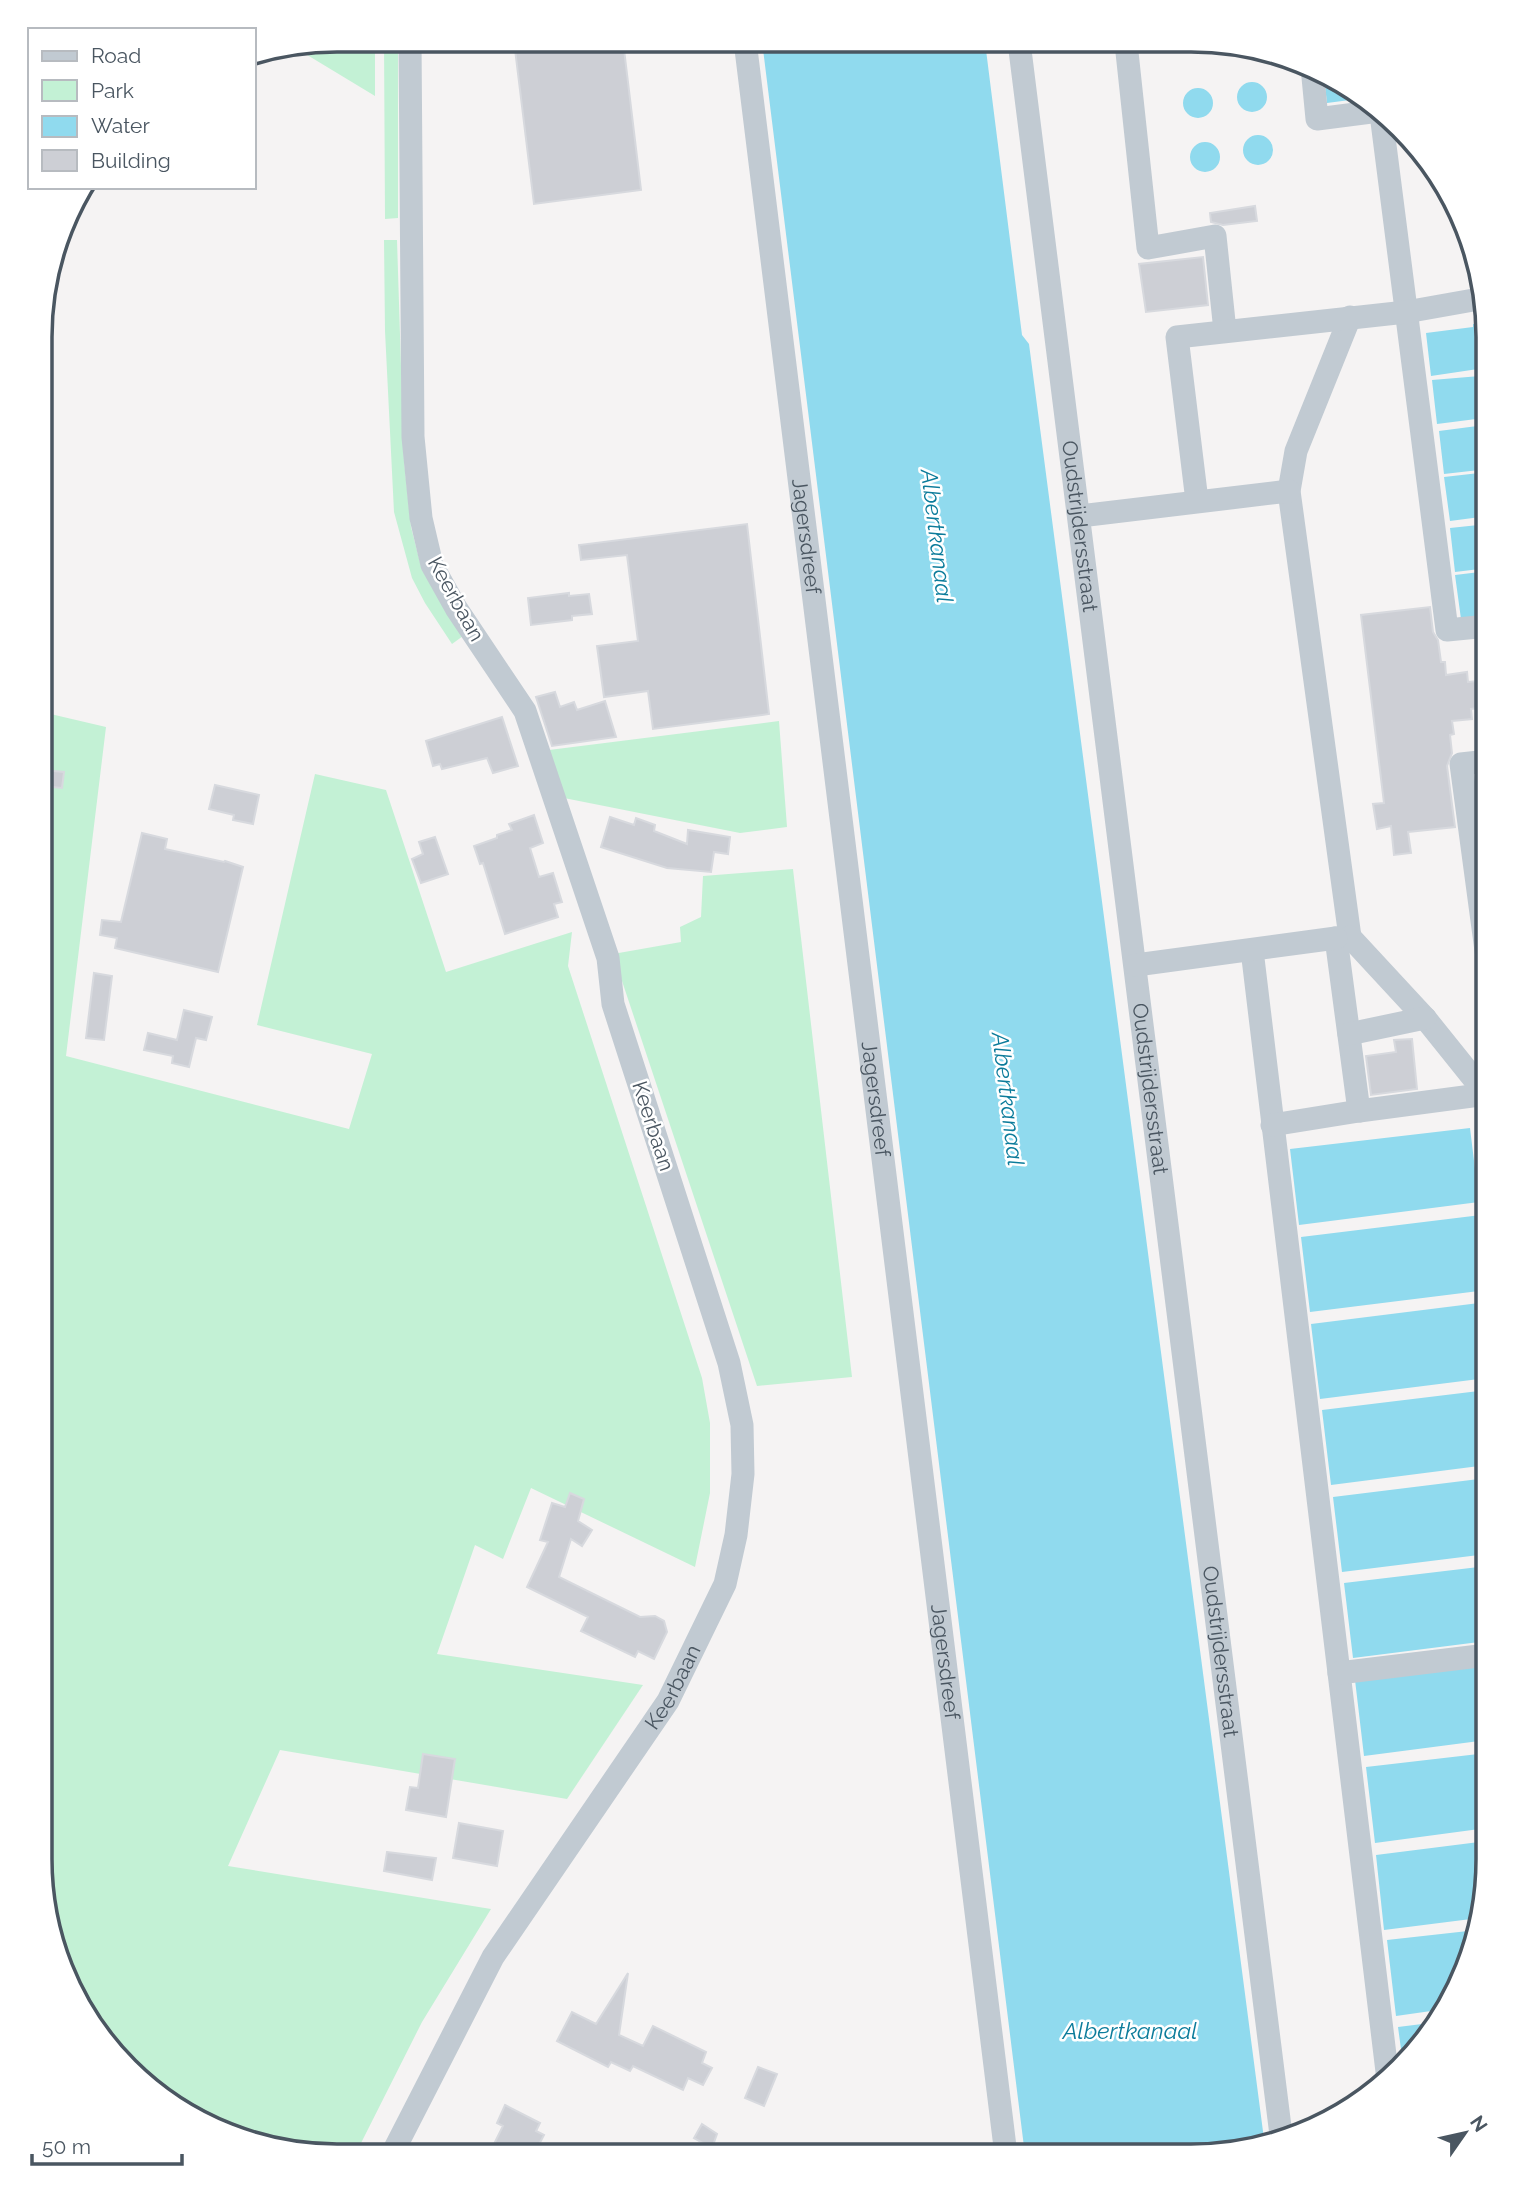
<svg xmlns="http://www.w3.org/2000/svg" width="1528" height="2196" font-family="Raleway,sans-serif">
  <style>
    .green { fill: #c3f1d5 }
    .water { fill: #90daee }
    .building { fill: #cdcfd5; stroke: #d7d9de; stroke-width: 2 }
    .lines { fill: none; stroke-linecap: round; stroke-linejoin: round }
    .minor { stroke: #c1cad2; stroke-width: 23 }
    .labels { text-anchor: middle; stroke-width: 5; stroke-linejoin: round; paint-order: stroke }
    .street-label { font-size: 21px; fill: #4a5661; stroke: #fff }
    .water-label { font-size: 23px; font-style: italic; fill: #0c7c9b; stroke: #fff }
    .rim { fill: none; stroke: #4a5661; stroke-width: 3.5 }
  </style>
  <rect width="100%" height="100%" fill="#f5f3f3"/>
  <path class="green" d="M337,40h38v56l-81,-49z
    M384,40h14v178l-13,1z
    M384,240h13l7,221 7,66 11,43 41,66 -11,8 -27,-41 -13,-25 -18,-66 -9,-181z
    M42,712l64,15 -40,329 283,73 23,-75 -115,-29 58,-251 71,16 60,182 126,-40 -4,34 134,412 8,45v70l-15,74 -164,-79 -28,71 -28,-14 -38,109 206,31 -76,114 -287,-49 -52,116 263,43 -69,113 -66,131h-57l-127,-48 -58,-51 -43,-64 -31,-131z
    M779,721l8,106 -47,6 -176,-35 -15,-48z
    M793,869l59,508 -95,9 -144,-432 68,-12 -1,-15 21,-10 2,-41z"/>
  <path class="water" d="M762,41l223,1 37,293 7,9 235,1795 -73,17 -166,-1z
    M1324,78h6l35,20 -38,5z
    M1237 97a15 15 0 1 1 30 0a15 15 0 1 1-30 0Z
    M1183 103a15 15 0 1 1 30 0a15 15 0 1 1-30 0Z
    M1243 150a15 15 0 1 1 30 0a15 15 0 1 1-30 0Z
    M1190 157a15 15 0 1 1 30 0a15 15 0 1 1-30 0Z
    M1484,323l4,14v83l-4,-2 -47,6 -5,-44 48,-4 2,-4 -4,-3 -47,7 -5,-43 47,-6v-3z
    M1488,421v48l-44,5 -5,-43 46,-6z
    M1488,472v44l-38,5 -6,-44z
    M1488,524v44l-33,4 -5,-44z
    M1488,571v45l-27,3 -6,-44z
    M1488,774v44h-3l-5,-43z
    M1470,1128l9,74 -180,23 -9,-76z
    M1481,1215l6,53v22l-177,22 -9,-75z
    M1487,1302v76l-167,21 -9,-75z
    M1487,1390v75l-156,20 -9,-75z
    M1487,1478v76l-145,18 -9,-75z
    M1487,1566v75l-134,17 -9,-75z
    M1487,1664v76l-123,16 -9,-76z
    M1487,1753v75l-112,15 -9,-76z
    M1487,1841v38l-8,39 -95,12 -8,-75z
    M1477,1930l-5,25 -27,54 -49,7 -9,-76z
    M1438,2022l-1,2 -34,40 -5,-37z"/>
  <path class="building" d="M514,41h109l18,149 -107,14z
    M1255,206l2,15 -34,4 -12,-3 -1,-9z
    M1203,257l5,48 -62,7 -7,-48z
    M747,524l22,190 -116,15 -5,-38 -44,6 -7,-51 41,-5 -11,-86 -46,5 -2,-15z
    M569,593v3l20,-2 3,20 -20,2v4l-41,5 -3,-27z
    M1430,607l3,25 5,8 3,22h4l1,13 21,-3 1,10 20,-2v27l-17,2 1,10 -20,2 2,13 -4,1 2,18 -5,13 8,61 -47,5 3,21 -17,2 -3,-29 -14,3 -4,-25 11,-1 -23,-188z
    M555,692l5,15 14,-5 3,8 28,-9 11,36 -64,9 -16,-49z
    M502,717l16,49 -25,7 -6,-15 -45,11 -2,-5 -7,2 -7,-25z
    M43,770l21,2 -2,16 -20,-2z
    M215,785l44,10 -6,29 -20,-4 1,-5 -25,-6z
    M534,815l9,28 -13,5 9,29 14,-4 9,29 -8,2 4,13 -53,17 -22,-71 -3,1 -6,-18 23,-8v-3l15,-5 -3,-6z
    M610,817l24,8 2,-7 19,7 -1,6 33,13 1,-14 42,7 -2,17 -14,-2 -3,20 -44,-4 -66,-21z
    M142,833l25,6 -2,10 59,13 1,-1 18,6 -25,105 -103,-24 2,-10 -17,-3 2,-15 19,2z
    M435,837l13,37 -27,9 -9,-24 11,-5 -4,-12z
    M94,973l18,3 -8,64 -18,-2z
    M184,1010l28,7 -6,23 -10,-2 -7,29 -17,-4 1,-7 -29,-6 4,-17 29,7z
    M1412,1039l5,50 -46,6 -5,-39 30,-4 -2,-12z
    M570,1493l14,6 -6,22 14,9 -10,16 -11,-7 -12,38 81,40 15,-1 9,5 3,11 -13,27 -16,-8 -3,6 -54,-26 7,-14 -61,-30 21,-45 -8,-2 12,-37 13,4z
    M423,1754l32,5 -9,58 -40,-7 4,-23 8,1z
    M459,1823l44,8 -6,35 -44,-8z
    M387,1852l49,6 -4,22 -48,-9z
    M628,1973l-9,62 24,11 10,-20 53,26 -4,11 10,5 -9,17 -15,-7 -5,12 -50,-24 -3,5 -19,-9 -3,5 -51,-26 15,-29 24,12z
    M758,2067l19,7 -13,32 -19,-8z
    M505,2105l35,18 -4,8 8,4 -10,19h-45l14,-28 -6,-3z
    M702,2124l15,10 -5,14 -18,-10z"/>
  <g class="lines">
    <g class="minor">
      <path id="s1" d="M745,41l261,2114"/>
      <path id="s2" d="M1019,42l262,2093"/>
      <path d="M1126,43l22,205 67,-12 10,95"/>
      <path d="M1312,67l5,52 62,-8"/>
      <path d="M1381,114l66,516 41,-4"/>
      <path d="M1350,317l-54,134 -7,40 61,446 -14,1 23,173"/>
      <path d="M1197,501l-20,-164 229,-25 73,-13"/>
      <path d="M1080,516l209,-25"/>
      <path d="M1350,937l75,81 61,76"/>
      <path d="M1252,950l136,1130"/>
      <path d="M1487,958l-26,-194 27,-3"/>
      <path d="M1136,965l200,-27"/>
      <path d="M1349,1034l76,-16"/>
      <path d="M1272,1125l87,-14 128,-17"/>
      <path d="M1339,1673l148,-18"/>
      <path id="s3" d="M392,2154l101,-197 175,-256 57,-117 11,-49 7,-61 -1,-49 -13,-62 -116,-359 -5,-46 -83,-247 -69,-103 -24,-43 -11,-47 -8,-81 -3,-397"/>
    </g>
  </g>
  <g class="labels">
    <g class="street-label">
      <text dy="7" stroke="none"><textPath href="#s2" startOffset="488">Oudstrijdersstraat</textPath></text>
      <text dy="7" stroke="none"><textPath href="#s1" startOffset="499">Jagersdreef</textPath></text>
      <text transform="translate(456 599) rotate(61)" y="7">Keerbaan</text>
      <text dy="7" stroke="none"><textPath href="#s2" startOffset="1055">Oudstrijdersstraat</textPath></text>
      <text dy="7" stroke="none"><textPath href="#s1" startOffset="1066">Jagersdreef</textPath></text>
      <text transform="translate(653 1126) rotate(72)" y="7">Keerbaan</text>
      <text dy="7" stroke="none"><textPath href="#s2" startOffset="1622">Oudstrijdersstraat</textPath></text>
      <text dy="7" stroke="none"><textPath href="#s1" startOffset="1633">Jagersdreef</textPath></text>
      <text dy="7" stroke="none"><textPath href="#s3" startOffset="546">Keerbaan</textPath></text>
    </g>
    <g class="water-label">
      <text transform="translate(937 536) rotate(83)" y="8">Albertkanaal</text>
      <text transform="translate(1008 1099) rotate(83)" y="8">Albertkanaal</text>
      <text x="1130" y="2039">Albertkanaal</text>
    </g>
  </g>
  <path d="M0 0H1528V2196H0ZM337 52H1191A285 285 0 0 1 1476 337V1859A285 285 0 0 1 1191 2144H337A285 285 0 0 1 52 1859V337A285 285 0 0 1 337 52Z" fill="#fff" fill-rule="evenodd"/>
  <path class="rim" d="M337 52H1191A285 285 0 0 1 1476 337V1859A285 285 0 0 1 1191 2144H337A285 285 0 0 1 52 1859V337A285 285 0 0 1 337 52Z"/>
  <rect x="28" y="28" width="228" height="161" fill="#ffffff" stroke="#b7bbc0" stroke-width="2"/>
  <rect x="42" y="51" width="35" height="10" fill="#c1cad2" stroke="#b7bbc0" stroke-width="2"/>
  <text x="91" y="63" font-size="21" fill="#4a5661">Road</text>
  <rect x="42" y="80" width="35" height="21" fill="#c3f1d5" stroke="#b7bbc0" stroke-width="2"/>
  <text x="91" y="98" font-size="21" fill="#4a5661">Park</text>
  <rect x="42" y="116" width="35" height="21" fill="#90daee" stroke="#b7bbc0" stroke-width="2"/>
  <text x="91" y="133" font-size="21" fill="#4a5661">Water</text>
  <rect x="42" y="150" width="35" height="21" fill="#cdcfd5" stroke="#b7bbc0" stroke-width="2"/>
  <text x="91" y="168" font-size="21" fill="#4a5661">Building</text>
  <g transform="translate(1465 2133) rotate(56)" stroke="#ffffff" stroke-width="5" paint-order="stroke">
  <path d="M0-5L12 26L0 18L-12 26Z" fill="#4a5661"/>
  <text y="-10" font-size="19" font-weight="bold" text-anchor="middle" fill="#4a5661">N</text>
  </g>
  <path d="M32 2154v10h150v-10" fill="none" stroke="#4a5661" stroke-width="3.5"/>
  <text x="42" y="2154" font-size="21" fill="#4a5661" stroke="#ffffff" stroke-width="5" paint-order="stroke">50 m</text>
</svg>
